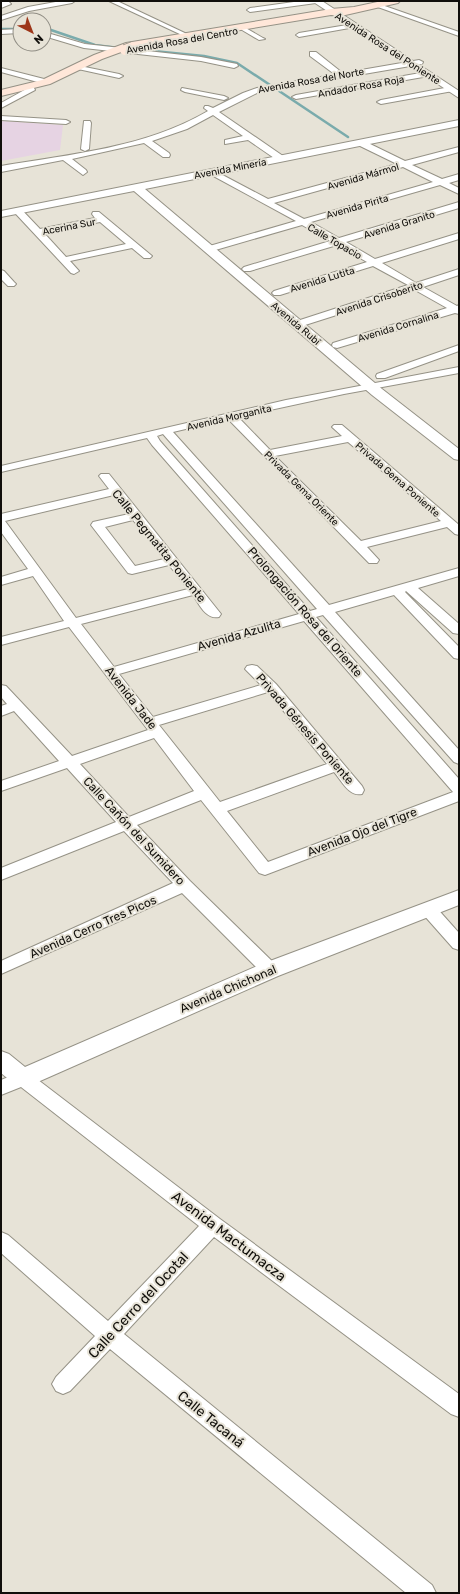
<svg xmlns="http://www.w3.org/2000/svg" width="460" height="1594" font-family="Rubik,sans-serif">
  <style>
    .education { fill: #e6d3e3 }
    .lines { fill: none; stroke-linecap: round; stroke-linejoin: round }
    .stream { stroke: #7aabac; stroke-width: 2.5 }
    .minor-casing { stroke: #959286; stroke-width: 2 }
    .tertiary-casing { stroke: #959286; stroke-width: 2 }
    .secondary-casing { stroke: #959286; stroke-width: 2 }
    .minor { fill: #fff; fill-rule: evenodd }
    .tertiary { fill: #fff; fill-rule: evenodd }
    .secondary { fill: #ffe7d9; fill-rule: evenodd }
    .secondary-bridge-casing { stroke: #959286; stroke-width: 12; stroke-linecap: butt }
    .secondary-bridge { stroke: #ffe7d9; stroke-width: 10 }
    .labels { text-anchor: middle; stroke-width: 4; stroke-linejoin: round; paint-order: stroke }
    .far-street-label { font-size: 10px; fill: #110f0b; stroke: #e7e3d7 }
    .street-label { font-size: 12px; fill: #110f0b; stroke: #e7e3d7 }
    .near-street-label { font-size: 14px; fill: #110f0b; stroke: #e7e3d7 }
  </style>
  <rect width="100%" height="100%" fill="#e7e3d7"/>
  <path class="education" d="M1,121l62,4 -3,25 -59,11z"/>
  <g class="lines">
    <path class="stream" d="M1,29h19
      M44,30h7l44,15 24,3
      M133,49l71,7 33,7 111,74"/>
    <g class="minor-casing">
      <path id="minor" d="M1,1h7l3,3 -10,4v-4l1,-1z
        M61,1h14l-3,2 -43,8 -28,9v-4l27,-9z
        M109,1h8l72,34 -5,1z
        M301,1h18l-3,2 -66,9 -3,-2 3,-2z
        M375,4h4l80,28v4l-84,-30z
        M353,24l2,1v2l-56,10 -3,-2 3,-2z
        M244,27l19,11 2,1 -6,1 -17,-10 -1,-1z
        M20,29v4l-19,1v-4z
        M44,32l41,12 116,13 36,7 1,2 -4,2 -33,-7 -117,-13 -40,-12z
        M310,52h6l24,19 -4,2h-3l-23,-17z
        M419,60l4,2 -1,2 -163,28 -40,20 64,44 1,2 -1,2h-6l-29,-20 -23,4v-4l18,-4 -30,-21 -26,14 -35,12 17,12 1,2 -1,2h-6l-19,-14 -72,16 14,11 1,2 -4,3 -20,-15 -62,12v-6c70,-12 144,-18 207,-55l-4,-3 1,-2h3l5,2 30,-15 14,-5z
        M75,65l44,9 4,2 -4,2 -41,-9 -4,-2z
        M1,68l47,12 1,2 -4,2 -44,-12z
        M426,72l4,2 -1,2 -133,23 -4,-2 4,-2z
        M450,87l4,2 -1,2 -72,13 -4,-2 4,-2z
        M28,88h6l1,2 -34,18v-5z
        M182,88l42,8 4,2 -4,2 -39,-8 -4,-2z
        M1,116l65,4 4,2 -4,2 -65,-4z
        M84,121h6l1,2 -2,26 -4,2 -4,-2z
        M358,141h6l41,20 54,-14v5l-47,13 30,14 17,-5v6l-10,3 10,5v6l-19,-9 -129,37 28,16 120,-36v6l-113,34 29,17 84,-26v6l-77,24 34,20 43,-14v6l-36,12 34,19 2,-1v9l-4,-1 -118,35 -4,-1 -1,-2 1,-2 114,-35 -32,-18 -113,36h-8l-1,-2 1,-2 114,-37 -35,-19 -93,29h-6l-2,-2 2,-2 93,-29 -30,-17 -87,26h-6l-2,-2 2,-2 86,-26 -28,-16 -90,26h-6l-2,-2 2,-2 90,-26 -90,-49 1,-2h6l55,29 129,-35 -39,-19zM403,167l30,15 -129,37 -30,-16z
        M18,208l3,1 19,20 55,-11 -3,-4 1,-2h6l53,44 -2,2h-6l-12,-10 -62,13 9,10 -5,3 -3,-1 -56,-60 -1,-2 1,-2zM100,222l26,22 -60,13 -22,-24z
        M1,270l3,1 10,11 2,2 -2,2h-6l-7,-7z
        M459,345v6l-74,27h-8l-1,-2 1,-2z
        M459,367v6l-115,21 -106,23 32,33 72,-14 -10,-9 2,-2h8l117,100v10l-4,-1 -8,-7 -80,20 12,13 -2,3h-8l-141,-144 -55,13 156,173 130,-37v8l-41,12 41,36v10l-6,-1 -47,-42 -1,1 54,55v12l-5,-1 -60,-63 -59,17 124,138v14l-5,-2 -131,-147 -7,2 143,162v22l-194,74 -6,-2 -58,-73 -64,25 53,56 86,84 2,5 -2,5 -6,1 -6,-1 -82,-82 -181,81v-13l172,-78 -49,-52 -123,49v-12l115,-46 -49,-54 -66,23v-10l58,-20 -45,-50 -13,5v-10l6,-2 -6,-7v-12l5,1 66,70 76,-26 -79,-103 -68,18v-8l63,-16 -31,-45 -32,9v-8l27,-8 -27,-37v-18l108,-25 -10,-13 2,-2h8l112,140 -2,3c-13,3 -20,-13 -26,-22l-112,29 33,43 185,-53 -147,-169 -5,-7 -146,34v-6l285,-66zM163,434l154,175 -7,2 -150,-170 -3,-5zM348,442l93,79 -80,20 -86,-85zM114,495l15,19 -36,8 -2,3 37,48 4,1 37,-9 19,24 -112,29 -71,-97zM133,520l31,39 -29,7 -30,-39zM304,621l149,171 -185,70 -41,-51 107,-39c8,9 15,25 28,22l2,-4 -2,-4 -86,-102 -19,-18 -5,-1 -5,1 -2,3 16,16 -108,32 -34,-43zM268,692l59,72 -107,38 -61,-77zM154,738l40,53 -65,26 -49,-53z
        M428,903l6,2 25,28v17l-6,-2 -31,-35 -2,-4 2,-4z
        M23,1071l6,2 191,146 239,175v23l-8,-3 -237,-177 -90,97 308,251 4,8h-30l-296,-244 -40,42 -7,3 -7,-3 -4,-7 4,-7 39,-41 -94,-83v-21l7,3 100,86 91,-95 -178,-139 -20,8v-15z"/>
    </g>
    <g class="tertiary-casing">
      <path id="tertiary" d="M312,1h10l137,90v7z
        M459,120v6l-314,63 237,200 77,60v11l-5,-1 -82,-64 -238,-204 -133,26v-6z
        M459,890v15l-181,71 -247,109c-13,4 -20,-4 -30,-12v-22l8,3 16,13 237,-103z"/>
    </g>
    <g class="secondary-casing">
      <path id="secondary" d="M382,1h18l-2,2 -57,13 -10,-1 -199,33 -30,11 -52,25 -49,12v-6l41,-10 52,-25 32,-12 205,-34 23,-2z"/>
    </g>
    <use href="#minor" class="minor"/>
    <use href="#tertiary" class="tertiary"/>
    <use href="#secondary" class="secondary"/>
    <g class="secondary-bridge-casing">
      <path id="secondary-bridge" d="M125,50l8,-3"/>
    </g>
    <use href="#secondary-bridge" class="secondary-bridge"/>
  </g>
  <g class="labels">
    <g class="far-street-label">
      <text transform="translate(182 40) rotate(-10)" y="4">Avenida Rosa del Centro</text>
      <text transform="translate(388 48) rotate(33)" y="4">Avenida Rosa del Poniente</text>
      <text transform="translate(311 80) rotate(-10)" y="4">Avenida Rosa del Norte</text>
      <text transform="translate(361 86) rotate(-10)" y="4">Andador Rosa Roja</text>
      <text transform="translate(230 168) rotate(-11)" y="4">Avenida Minería</text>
      <text transform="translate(363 176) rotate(-16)" y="4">Avenida Mármol</text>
      <text transform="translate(357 206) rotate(-16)" y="4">Avenida Pirita</text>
      <text transform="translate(399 224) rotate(-17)" y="4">Avenida Granito</text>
      <text transform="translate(69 226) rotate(-11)" y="4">Acerina Sur</text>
      <text transform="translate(335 241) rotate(30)" y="4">Calle Topacio</text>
      <text transform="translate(322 279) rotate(-17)" y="4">Avenida Lutita</text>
      <text transform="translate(379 298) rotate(-18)" y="4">Avenida Crisoberito</text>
      <text transform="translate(296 323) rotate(40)" y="4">Avenida Rubí</text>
      <text transform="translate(398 326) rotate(-17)" y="4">Avenida Cornalina</text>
      <text transform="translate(229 417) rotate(-13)" y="4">Avenida Morganita</text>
      <text transform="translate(398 479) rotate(41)" y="4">Privada Gema Poniente</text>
      <text transform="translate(302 488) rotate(45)" y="4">Privada Gema Oriente</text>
    </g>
    <g class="street-label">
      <text transform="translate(159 546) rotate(51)" y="4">Calle Pegmatita Poniente</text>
      <text transform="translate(305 612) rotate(49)" y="4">Prolongación Rosa del Oriente</text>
      <text transform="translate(239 635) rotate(-16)" y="4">Avenida Azulita</text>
      <text transform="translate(131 698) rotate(52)" y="4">Avenida Jade</text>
      <text transform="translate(305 729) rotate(49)" y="4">Privada Génesis Poniente</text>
      <text transform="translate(134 831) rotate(47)" y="4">Calle Cañón del Sumidero</text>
      <text transform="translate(362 832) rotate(-21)" y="4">Avenida Ojo del Tigre</text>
      <text transform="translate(93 927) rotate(-24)" y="4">Avenida Cerro Tres Picos</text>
      <text transform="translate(228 989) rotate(-23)" y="4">Avenida Chichonal</text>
    </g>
    <g class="near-street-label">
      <text transform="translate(229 1236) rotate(37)" y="5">Avenida Mactumacza</text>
      <text transform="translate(138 1305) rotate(-47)" y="5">Calle Cerro del Ocotal</text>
      <text transform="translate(211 1419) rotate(39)" y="5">Calle Tacaná</text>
    </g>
  </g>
  <rect width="460" height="1594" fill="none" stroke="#110f0b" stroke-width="4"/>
  <g transform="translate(32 32) rotate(138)"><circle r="19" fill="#e7e3d7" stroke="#918e85"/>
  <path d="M0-3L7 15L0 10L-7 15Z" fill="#9d3518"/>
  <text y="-6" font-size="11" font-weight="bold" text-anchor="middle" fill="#110f0b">N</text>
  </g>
</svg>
